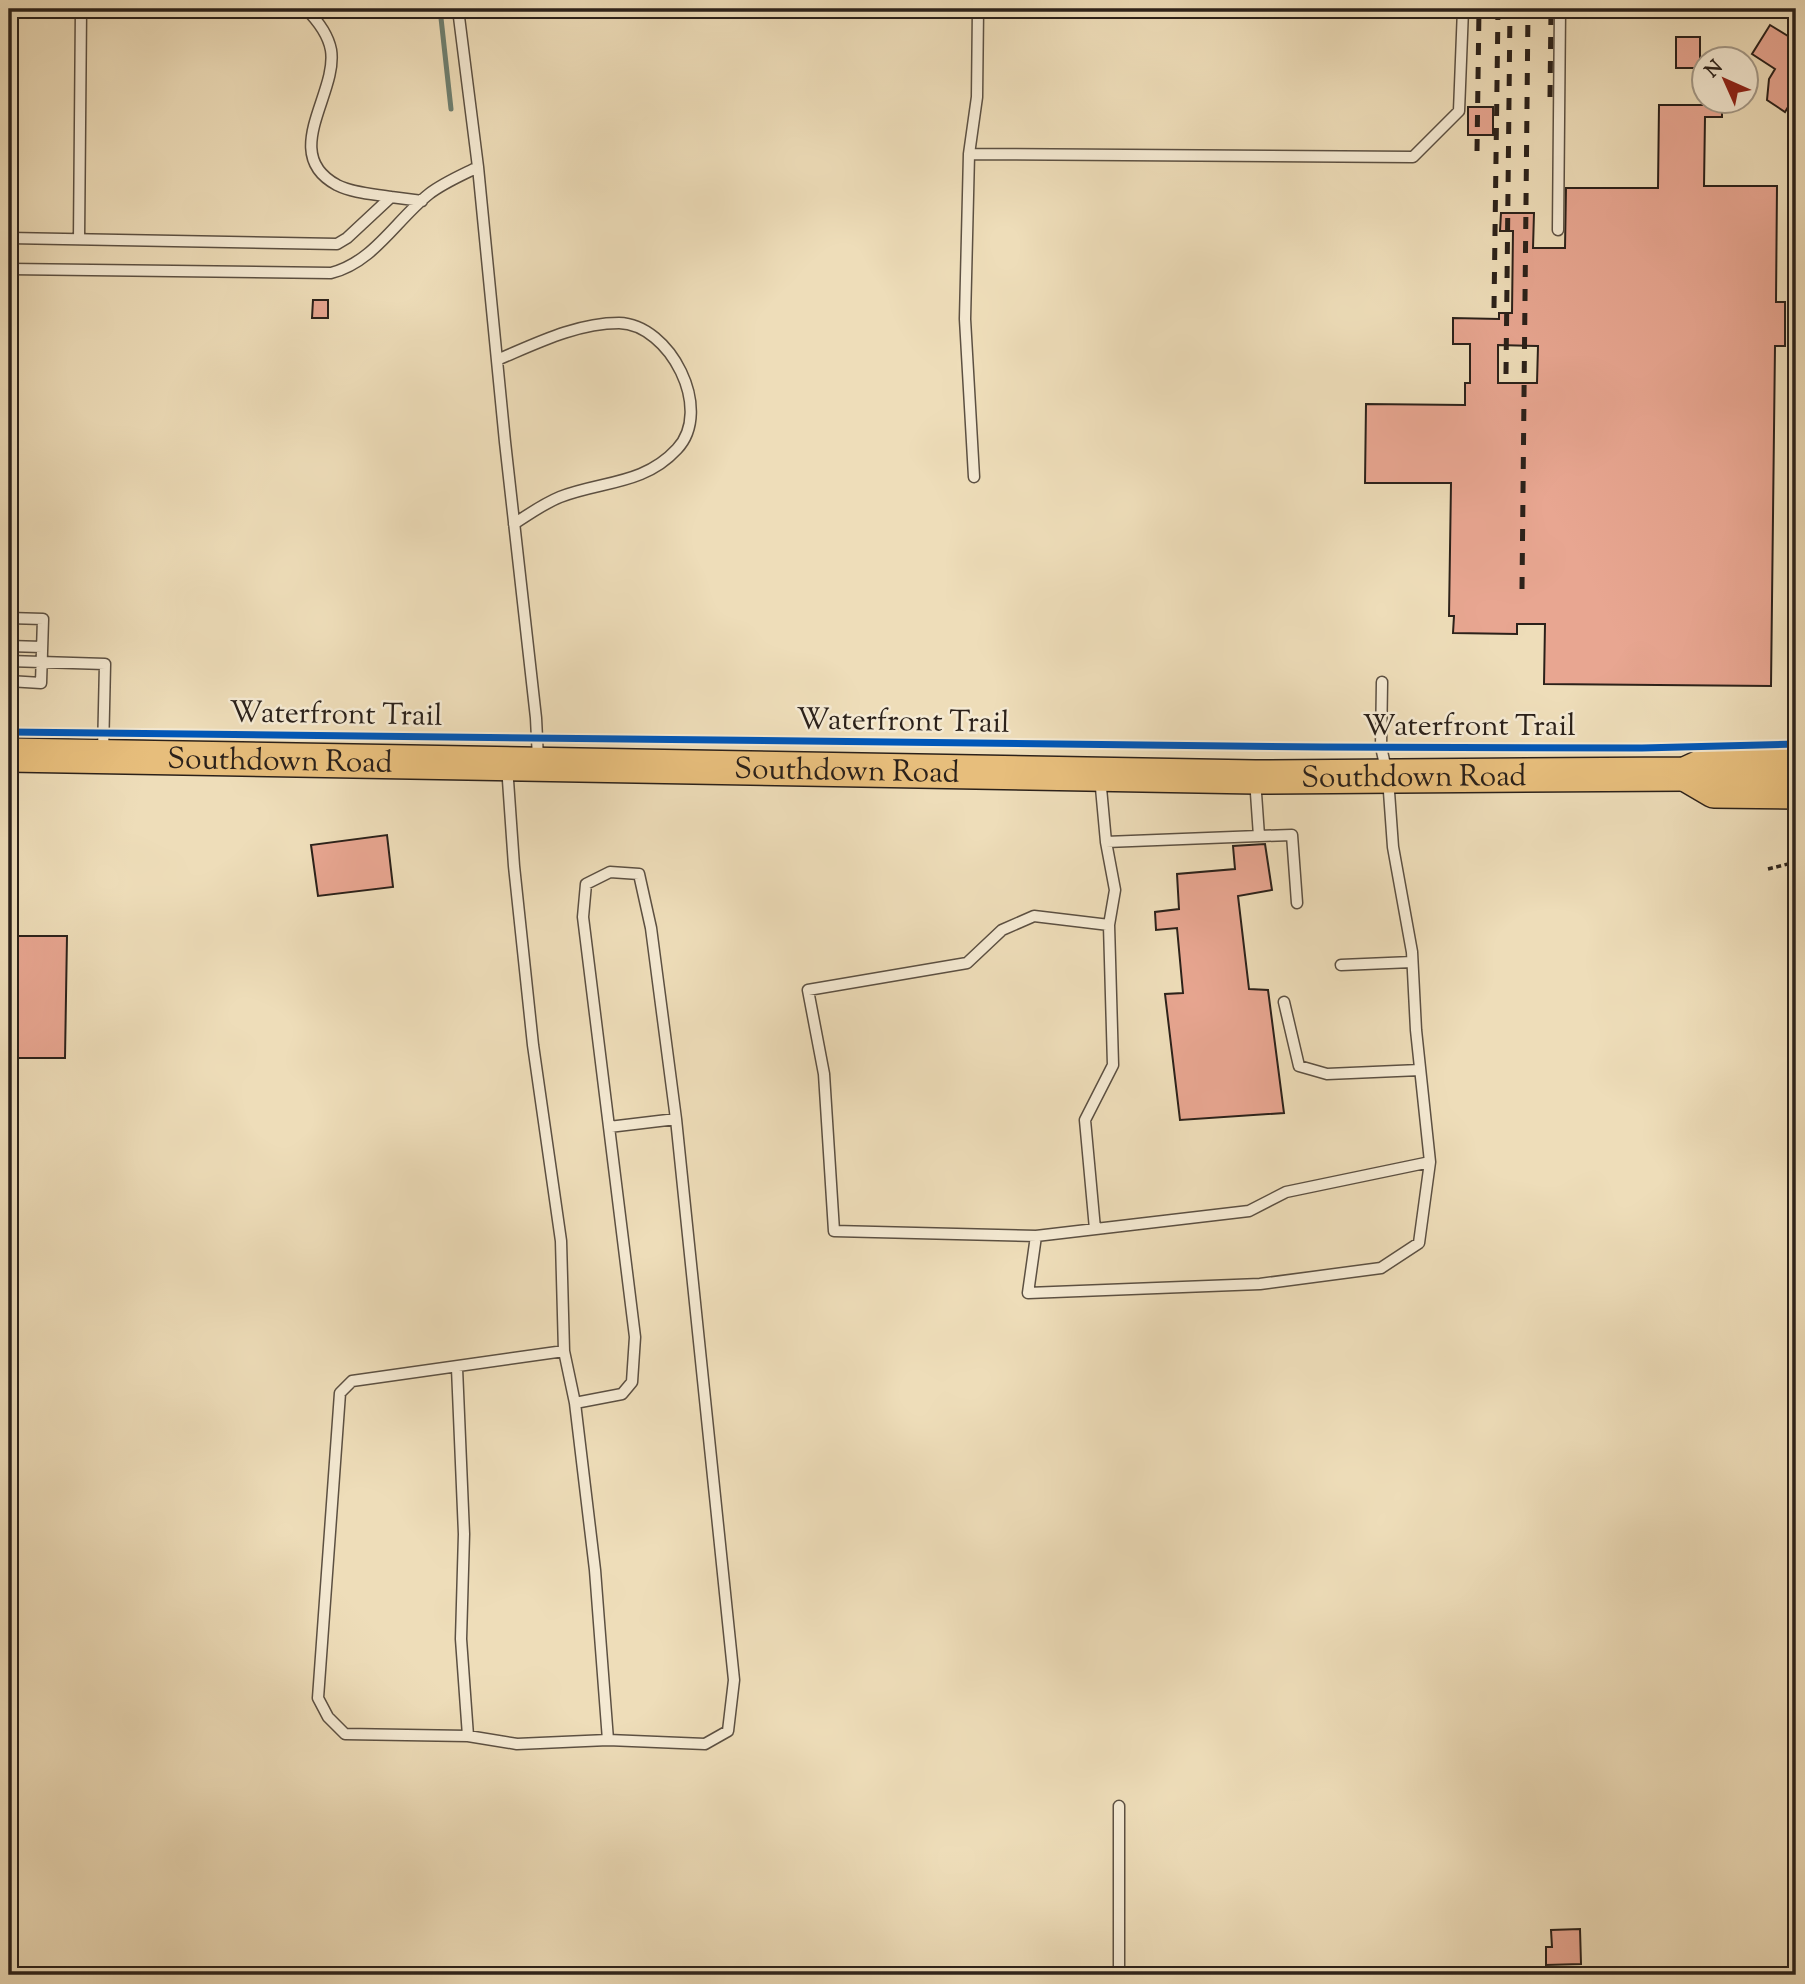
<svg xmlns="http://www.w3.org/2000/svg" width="1805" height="1984" font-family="'Sorts Mill Goudy',serif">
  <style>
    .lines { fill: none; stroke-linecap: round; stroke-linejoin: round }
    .stream { stroke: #6e7f70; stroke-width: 5 }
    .building { fill: #e8a691; stroke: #2b211a; stroke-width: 2; fill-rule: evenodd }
    .service-casing { stroke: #5c5042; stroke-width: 13 }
    .primary-casing { stroke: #2b211a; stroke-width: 36 }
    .path { stroke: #2b211a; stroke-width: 3.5; stroke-dasharray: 5 3.5; stroke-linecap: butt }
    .service { stroke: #f4e9d2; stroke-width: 10 }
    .primary { stroke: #e7be7c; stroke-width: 33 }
    .rail { stroke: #2b211a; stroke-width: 5; stroke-dasharray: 12 12; stroke-linecap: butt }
    .cycleway-casing { stroke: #f4e9d2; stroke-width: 11 }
    .cycleway { stroke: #0057b8; stroke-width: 7 }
    .labels { text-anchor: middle; stroke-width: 5; stroke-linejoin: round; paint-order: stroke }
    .street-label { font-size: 30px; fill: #2b211a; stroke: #f4e9d2 }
  </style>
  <rect width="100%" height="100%" fill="#eeddb9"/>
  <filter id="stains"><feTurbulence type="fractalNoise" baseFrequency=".00286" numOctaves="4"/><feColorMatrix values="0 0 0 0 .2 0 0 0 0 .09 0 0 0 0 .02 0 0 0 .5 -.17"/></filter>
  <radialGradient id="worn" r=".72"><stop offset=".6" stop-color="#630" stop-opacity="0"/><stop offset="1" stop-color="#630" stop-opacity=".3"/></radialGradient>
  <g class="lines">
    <path class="stream" d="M440,9l11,100"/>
  </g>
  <path class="building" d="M1770,25l26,16v53l-11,18 -18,-12 2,-21 6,-10 -23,-15z
    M1676,37h24v31h-24z
    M1702,102h20v15h-17l-1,69h73l-1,116h9v44h-10l-4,340 -227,-2 1,-60h-28v10l-64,-1 1,-17h-5l2,-133h-86l1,-79 99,1v-22h5v-39h-17v-26l46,1v-6h13l1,-82h-13l1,-18h33l-1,35h32l1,-60h92l1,-83h43zM1498,345l40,1 -1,37h-39z
    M1468,107h25v28h-25z
    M313,300h15v18h-16z
    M387,835l6,52 -75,9 -7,-51z
    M1265,844l7,46 -34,6 11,93 19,1 16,123 -104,7 -15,-126 18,-1 -6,-65 -21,2 -1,-18 24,-3 -2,-35 58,-5 -2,-23z
    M9,936h58l-2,122h-56z
    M1580,1929l1,35 -35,1v-18h6l-1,-17z"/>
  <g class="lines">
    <g class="service-casing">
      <path id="service" d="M306,9c11,11 22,25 25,41 7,44 -52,104 6,135 16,8 36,9 54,12
        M969,154l444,3 46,-46 4,-102
        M478,167l27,275 31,276 2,41
        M1558,230l2,-221
        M9,238l328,6 10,-6 44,-41 31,4
        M79,239l2,-230
        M9,269l322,4c43,-11 65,-53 98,-79 14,-11 33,-19 49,-27l-20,-158
        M497,360c38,-16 79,-37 122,-37 51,1 95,87 58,126 -33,36 -76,32 -117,48 -17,7 -31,17 -46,27
        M974,477l-9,-158 4,-165 8,-57 1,-88
        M9,618l34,1 -2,64 -32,-2
        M9,646l33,1
        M9,661l96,3 -2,89
        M1382,682l-1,65 7,31 5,69 19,105 4,78 14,132 -11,81 -38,25 -121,16 -232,9 8,-57 213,-25 37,-19 144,-30
        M507,766l7,100 19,179 28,196 3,110 11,52 20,167 13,170
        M1100,777l6,65 153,-6 -4,-57
        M1259,836l33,-1 5,68
        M1106,842l9,48 -6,35
        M1341,965l71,-3
        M1284,1002l15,64 28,8 93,-4
        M609,1127l67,-8
        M1037,1236l-203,-5 -10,-157 -16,-84 159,-27 35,-33 32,-14 75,9 4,140 -28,55 10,109
        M564,1351l-212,30 -12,12 -22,305 10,19 17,17 123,2 49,8 91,-4 97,4 23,-13 6,-51 -58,-561 -25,-191 -12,-54 -29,-2 -24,12 -3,33 52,420 -3,45 -10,12 -47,9
        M457,1368l7,166 -3,105 7,97
        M1119,1975v-169"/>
    </g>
    <g class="primary-casing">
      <g id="primary">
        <path id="s1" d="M9,755l1246,22 430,-3 26,-12h85"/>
        <path d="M1685,774l29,17 82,1"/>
      </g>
    </g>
    <path class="path" d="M1768,869l28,-7"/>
    <use href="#service" class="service"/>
    <use href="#primary" class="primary"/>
    <path class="rail" d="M1550,97l1,-88
      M1477,151l2,-142
      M1494,308l4,-299
      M1506,374l4,-365
      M1522,589l6,-580"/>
    <g class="cycleway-casing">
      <path id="cycleway" d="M9,732l1314,15 319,1 154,-4"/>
    </g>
    <use href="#cycleway" class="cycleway"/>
  </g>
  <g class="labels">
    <g class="street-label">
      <text transform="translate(336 713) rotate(1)" y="10">Waterfront Trail</text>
      <text transform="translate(903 720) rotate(1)" y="10">Waterfront Trail</text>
      <text x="1469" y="735">Waterfront Trail</text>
      <text dy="10" stroke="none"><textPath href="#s1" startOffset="271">Southdown Road</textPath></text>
      <text dy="10" stroke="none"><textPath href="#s1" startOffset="838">Southdown Road</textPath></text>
      <text dy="10" stroke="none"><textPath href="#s1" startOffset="1405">Southdown Road</textPath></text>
    </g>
  </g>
  <rect width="1805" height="1984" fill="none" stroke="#eeddb9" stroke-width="35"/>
  <rect x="10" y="10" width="1784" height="1963" fill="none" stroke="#2b211a" stroke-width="3.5"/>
  <rect x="18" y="18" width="1770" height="1949" fill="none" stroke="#2b211a" stroke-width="2"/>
  <g transform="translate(1725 80) rotate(315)"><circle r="33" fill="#f4e9d2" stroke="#a49988" stroke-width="2"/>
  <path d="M0-5L12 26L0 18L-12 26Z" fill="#8f2418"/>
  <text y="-10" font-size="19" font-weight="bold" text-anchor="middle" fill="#2b211a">N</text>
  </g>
  <rect width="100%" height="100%" filter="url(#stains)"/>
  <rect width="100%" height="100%" fill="url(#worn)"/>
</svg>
